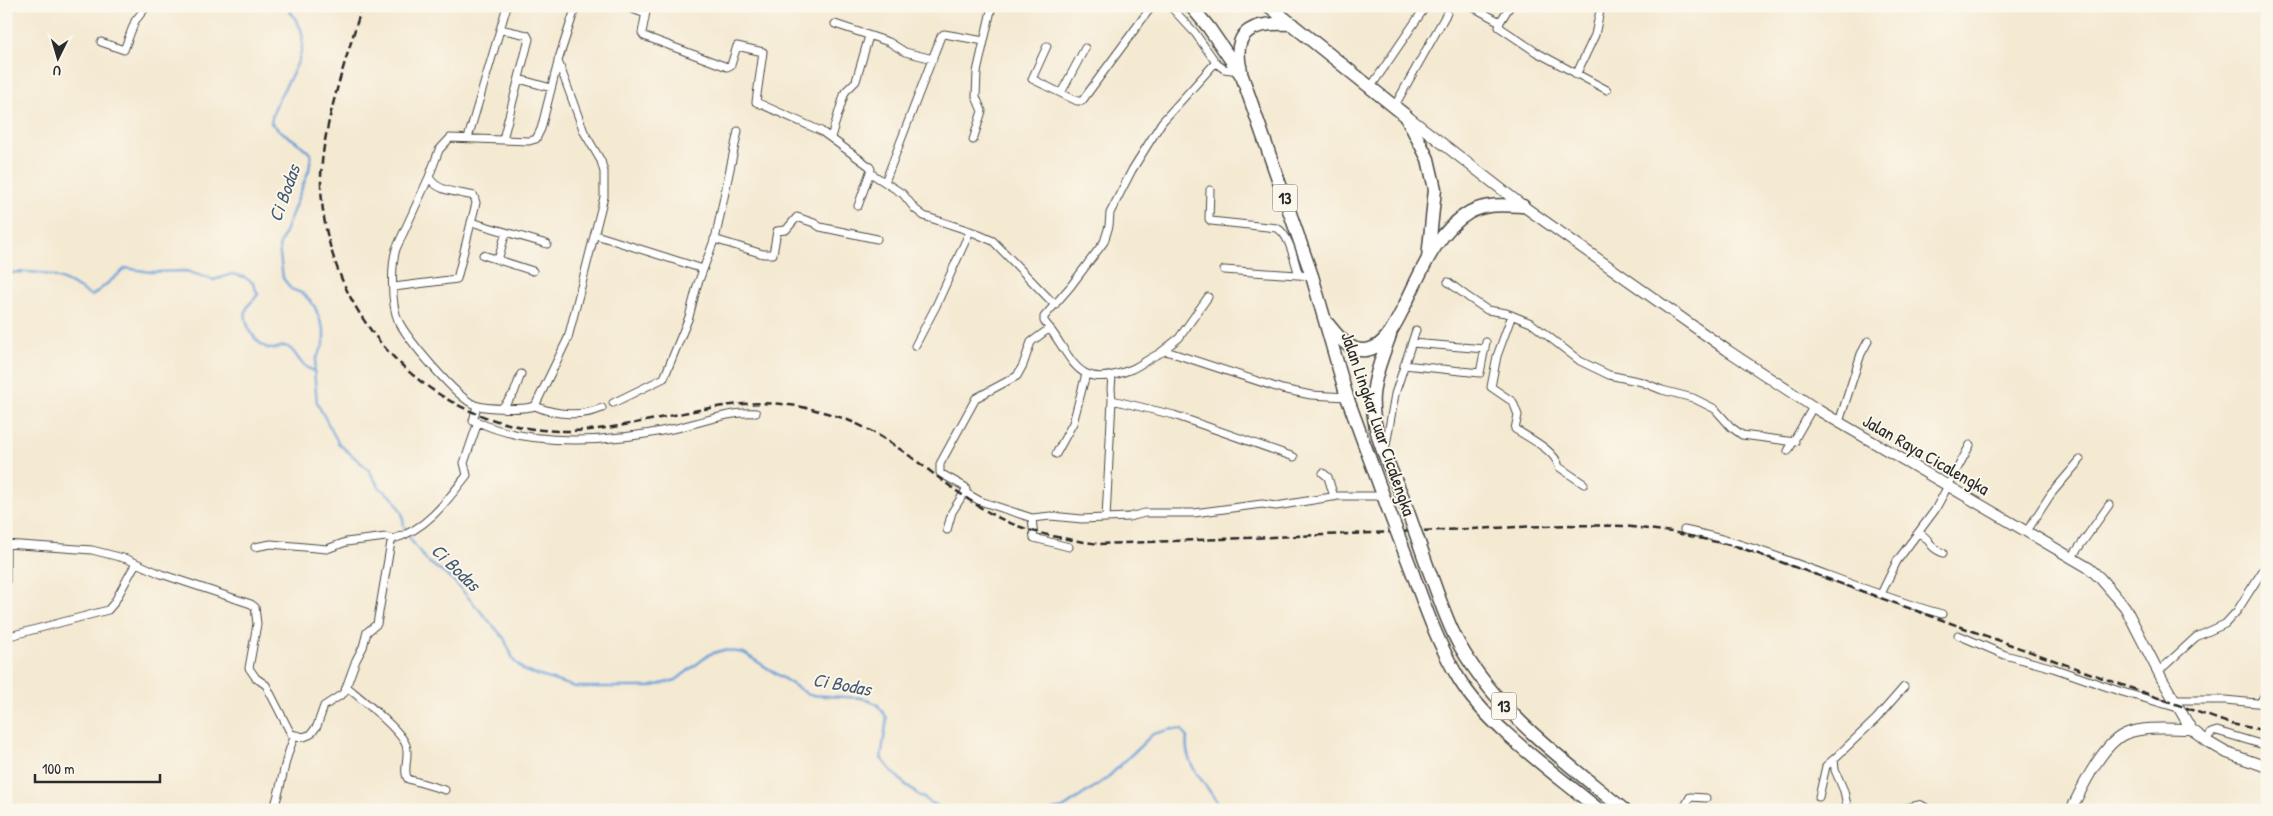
<svg xmlns="http://www.w3.org/2000/svg" width="2273" height="816" font-family="'Patrick Hand',sans-serif">
  <style>
    .lines { fill: none; stroke-linecap: round; stroke-linejoin: round }
    .stream { stroke: #6ca1d9; stroke-width: 2.5 }
    .street-casing { stroke: #494844; stroke-width: 9 }
    .secondary-casing { stroke: #494844; stroke-width: 12 }
    .highway-casing { stroke: #494844; stroke-width: 15 }
    .street { stroke: #fff; stroke-width: 7 }
    .secondary { stroke: #fff; stroke-width: 10 }
    .highway { stroke: #fff; stroke-width: 12 }
    .rail { stroke: #2b2b2b; stroke-width: 2.5; stroke-dasharray: 8 4; stroke-linecap: butt }
    .highway-bridge-casing { stroke: #494844; stroke-width: 15; stroke-linecap: butt }
    .highway-bridge { stroke: #fff; stroke-width: 12 }
    .labels { text-anchor: middle; stroke-width: 4; stroke-linejoin: round; paint-order: stroke }
    .shield { fill: #fbf7ec; stroke: #696865; stroke-width: 1 }
    .shield-label { font-size: 16px; font-weight: bold; fill: #2b2b2b }
    .street-label { font-size: 18px; fill: #2b2b2b; stroke: #fbf7ec }
    .water-label { font-size: 19px; font-style: italic; fill: #455a71; stroke: #fbf7ec }
  </style>
  <rect width="100%" height="100%" fill="#fbf7ec"/>
  <filter id="ink" filterUnits="userSpaceOnUse"><feTurbulence type="fractalNoise" baseFrequency=".02" numOctaves="2"/><feDisplacementMap in="SourceGraphic" scale="10" xChannelSelector="R" yChannelSelector="G"/><feConvolveMatrix kernelMatrix="1 2 1 2 8 2 1 2 1" color-interpolation-filters="sRGB"/></filter>
  <filter id="wash" filterUnits="userSpaceOnUse"><feTurbulence type="fractalNoise" baseFrequency=".0096" numOctaves="4" result="noise"/><feDisplacementMap in="SourceGraphic" scale="20" xChannelSelector="R" yChannelSelector="G"/><feGaussianBlur stdDeviation="1.12" result="paint"/><feColorMatrix in="noise" values="0 0 0 0 0 0 0 0 0 0 0 0 0 0 0 0 0 1.4 0 .05"/><feComposite in="paint" operator="in"/></filter>
  <g filter="url(#wash)">
    <rect width="100%" height="100%" fill="#f4e9d1"/>
    <g class="lines">
      <path class="stream" d="M286,6c6,8 14,17 16,27 5,33 -27,58 -31,90 14,14 28,17 40,32l-2,15 -30,77 4,31 8,11 13,5 11,13 9,24v13l-8,15 -2,12 3,32 22,41 29,25 11,18 15,12 8,14 2,13 7,14 16,21 25,18 52,59 10,23 11,10 50,16h74l27,-7 34,-26 14,-4 20,3 65,42 53,3 15,6 10,14 -6,40c16,21 40,43 66,52
        M6,274c35,-7 58,4 86,22l34,-28 24,4 36,-1 28,9 18,-6 12,3 8,5 6,12c-3,5 -7,8 -10,12 -9,14 9,43 25,43 5,0 10,-5 15,-2 7,4 10,13 16,18 2,3 7,4 10,6
        M994,810h2
        M1053,810l10,-2 43,-29 47,-45 19,-5 10,1 5,8c-4,31 23,46 34,72"/>
    </g>
  </g>
  <g filter="url(#ink)">
    <g class="lines">
      <g class="street-casing">
        <path id="street" d="M567,6l8,2
          M624,6l19,7 5,-7
          M1170,6l25,27 22,31 7,5 15,2
          M1471,6l29,16 10,-16
          M646,12l-4,21 2,3 83,31 4,-2 6,-19 26,6 -7,50 65,29 48,35 2,3 -2,6
          M1500,22l-1,5 37,25 71,38
          M835,24l54,18 16,10 28,7
          M500,29l27,6 2,4 -26,100
          M101,42l23,8 11,-29 12,-15
          M1047,46l-15,33 45,22h5l70,-95
          M1216,62l-54,60 -30,48 -22,43 -1,13 -5,16 -34,45 -26,30v4c30,36 30,72 88,48 11,-5 22,-15 34,-18l116,38 29,6 36,2
          M1576,75l19,-40 6,-29
          M519,79l32,9
          M1370,88l56,-82
          M1061,93l24,-45
          M1394,107l53,-94
          M831,137l14,-45 11,-11 13,-45
          M468,138l39,-132
          M973,140l9,-29 -6,-14 1,-25 15,-66
          M429,177l-33,72c-5,17 -5,55 2,71 9,19 59,78 77,85 11,4 49,5 60,1 21,9 46,11 67,2
          M885,182l56,-146 3,-2 40,7
          M1210,190l-1,29 2,2 66,7c13,7 17,33 22,47
          M858,206l11,-31 3,-1 31,20 12,15 9,7 46,15 23,10 62,64
          M471,222l76,22
          M596,235l107,34
          M714,239l49,15h10l4,-23 9,-1 11,-13 17,6 6,4 57,12
          M483,255l50,16
          M498,260l8,-28
          M1224,270l88,6
          M1448,282l20,15 19,13 19,3 25,10 49,38 29,14 33,7 20,8 31,8 22,11 16,18 11,8 53,7
          M394,287l63,-8 19,-76 -2,-7c-16,-4 -37,-4 -45,-19l10,-27 11,-12 79,3 7,-2 5,-10 17,-67
          M1512,315l-15,41 -6,31 22,15 5,13 -3,14c14,9 41,22 44,38l25,17
          M1412,343l73,6
          M915,346l21,-40 34,-75
          M1161,352l18,-14 29,-41
          M1404,365l76,8 6,-31
          M1112,376l-1,13 1,11 62,15 120,42
          M613,403l51,-25 25,-61 8,-31 19,-51 22,-104
          M535,406l33,-68 36,-141v-25l-3,-11 -17,-29 -26,-71 18,-55
          M502,408l12,-15 7,-19
          M478,422c57,27 139,19 199,6 26,-6 53,-17 79,-15
          M1839,422l22,-68 7,-13
          M1385,451l10,-57 21,-64
          M1788,451l25,-44
          M1056,454l17,-31 13,-49
          M1323,473l5,4 6,20
          M966,493l14,8 52,17 19,-2 31,3 47,-2 16,-4h49l68,-9 14,2 62,-10h46
          M1032,518l2,20 35,9
          M1106,518l6,-118
          M947,530l5,-18 14,-22 -1,-3 -25,-14v-9l36,-66 41,-22 6,-11 8,-23 19,-14
          M1684,530c89,18 170,60 258,84
          M2027,531l24,-37 29,-34
          M1919,533c13,6 7,13 24,20
          M6,544l86,6 35,9 34,15 90,30 4,3 2,17 -8,44 7,10 10,7 25,49 13,3 7,-3 6,-8 7,-20 20,-13 12,-33 7,-13 4,-15 10,-8 14,-82 2,-3c33,-9 54,-38 74,-64l-3,-12 14,-41 -5,-1 4,-15
          M255,547l16,-3 56,5 19,-7 40,-5 7,2
          M2072,557l37,-52
          M6,582v-38
          M1881,594l16,-33 38,-51 35,-65
          M1958,635l47,20 48,13 66,23 59,17
          M6,637l102,-27 6,-7 22,-40
          M2158,672l38,-35 29,-13 12,-13 30,-47
          M347,687c14,12 53,42 59,58 4,10 -4,26 2,34l37,11
          M2173,700h52l42,4
          M2260,703l7,-12
          M2206,741l5,-8 6,-2 50,15
          M1819,797l7,-31 8,-7
          M273,810c10,-24 10,-51 22,-74
          M1683,810l7,-13 16,1
          M1848,810l-4,-19 -9,-21 -1,-11 42,-40 28,-32"/>
      </g>
      <g class="secondary-casing">
        <path id="secondary" d="M1407,116l116,90 204,144 91,60 271,158 11,10 25,29 37,72 29,50 17,13 19,11 40,14
          M1904,810l16,-4 7,4
          M2071,810c11,-22 31,-66 54,-76 19,-8 45,-5 66,-5"/>
      </g>
      <g class="highway-casing">
        <path id="highway" d="M1191,6l18,22 33,48 70,200 35,121 40,109
          M1269,6l137,110 22,43 7,30 -7,69
          M1241,71c-11,-43 15,-49 51,-47
          M1328,324c11,14 26,34 47,23 12,-6 21,-24 27,-36 17,-34 33,-79 68,-99 17,-9 35,-7 53,-6
          M1390,335c-7,20 -15,39 -17,60 -3,35 17,72 30,103
          M1428,568c10,25 18,54 32,78 39,68 105,115 164,164
          M1413,574c13,36 26,72 46,105 28,47 97,95 140,131"/>
      </g>
      <use href="#street" class="street"/>
      <use href="#secondary" class="secondary"/>
      <use href="#highway" class="highway"/>
      <path class="rail" d="M362,6c-15,52 -42,125 -41,178 3,132 109,247 244,247 80,0 157,-40 237,-24 23,5 45,11 65,22 46,24 83,62 128,87 33,17 68,23 104,28l469,-19 55,1 49,6 67,15 492,177 36,7"/>
      <g class="highway-bridge-casing">
        <path id="highway-bridge" d="M1403,498l25,70
          M1387,506l26,68"/>
      </g>
      <use href="#highway-bridge" class="highway-bridge"/>
    </g>
  </g>
  <g class="labels">
    <g class="shield">
      <rect x="1272.5" y="184.5" width="25" height="27" rx="4"/>
      <rect x="1491.5" y="692.5" width="25" height="27" rx="4"/>
    </g>
    <g class="shield-label">
      <text x="1285" y="204">13</text>
      <text x="1504" y="712">13</text>
    </g>
    <g class="street-label">
      <text transform="translate(1378 424) rotate(71)" y="6">Jalan Lingkar Luar Cicalengka</text>
      <text transform="translate(1926 455) rotate(30)" y="6">Jalan Raya Cicalengka</text>
    </g>
    <g class="water-label">
      <text transform="translate(284 193) rotate(-70)" y="7">Ci Bodas</text>
      <text transform="translate(456 567) rotate(44)" y="7">Ci Bodas</text>
      <text transform="translate(842 684) rotate(10)" y="7">Ci Bodas</text>
    </g>
  </g>
  <rect width="2273" height="816" fill="none" stroke="#fbf7ec" stroke-width="25"/>
  <g transform="translate(58 58) rotate(185)" stroke="#fbf7ec" stroke-width="4" paint-order="stroke">
  <path d="M0-4L9 19L0 12L-9 19Z" fill="#2b2b2b"/>
  <text y="-8" font-size="14" font-weight="bold" text-anchor="middle" fill="#2b2b2b">U</text>
  </g>
  <path d="M35 774v8h125v-8" fill="none" stroke="#2b2b2b" stroke-width="2.5"/>
  <text x="42" y="774" font-size="15" fill="#2b2b2b" stroke="#fbf7ec" stroke-width="4" paint-order="stroke">100 m</text>
</svg>
